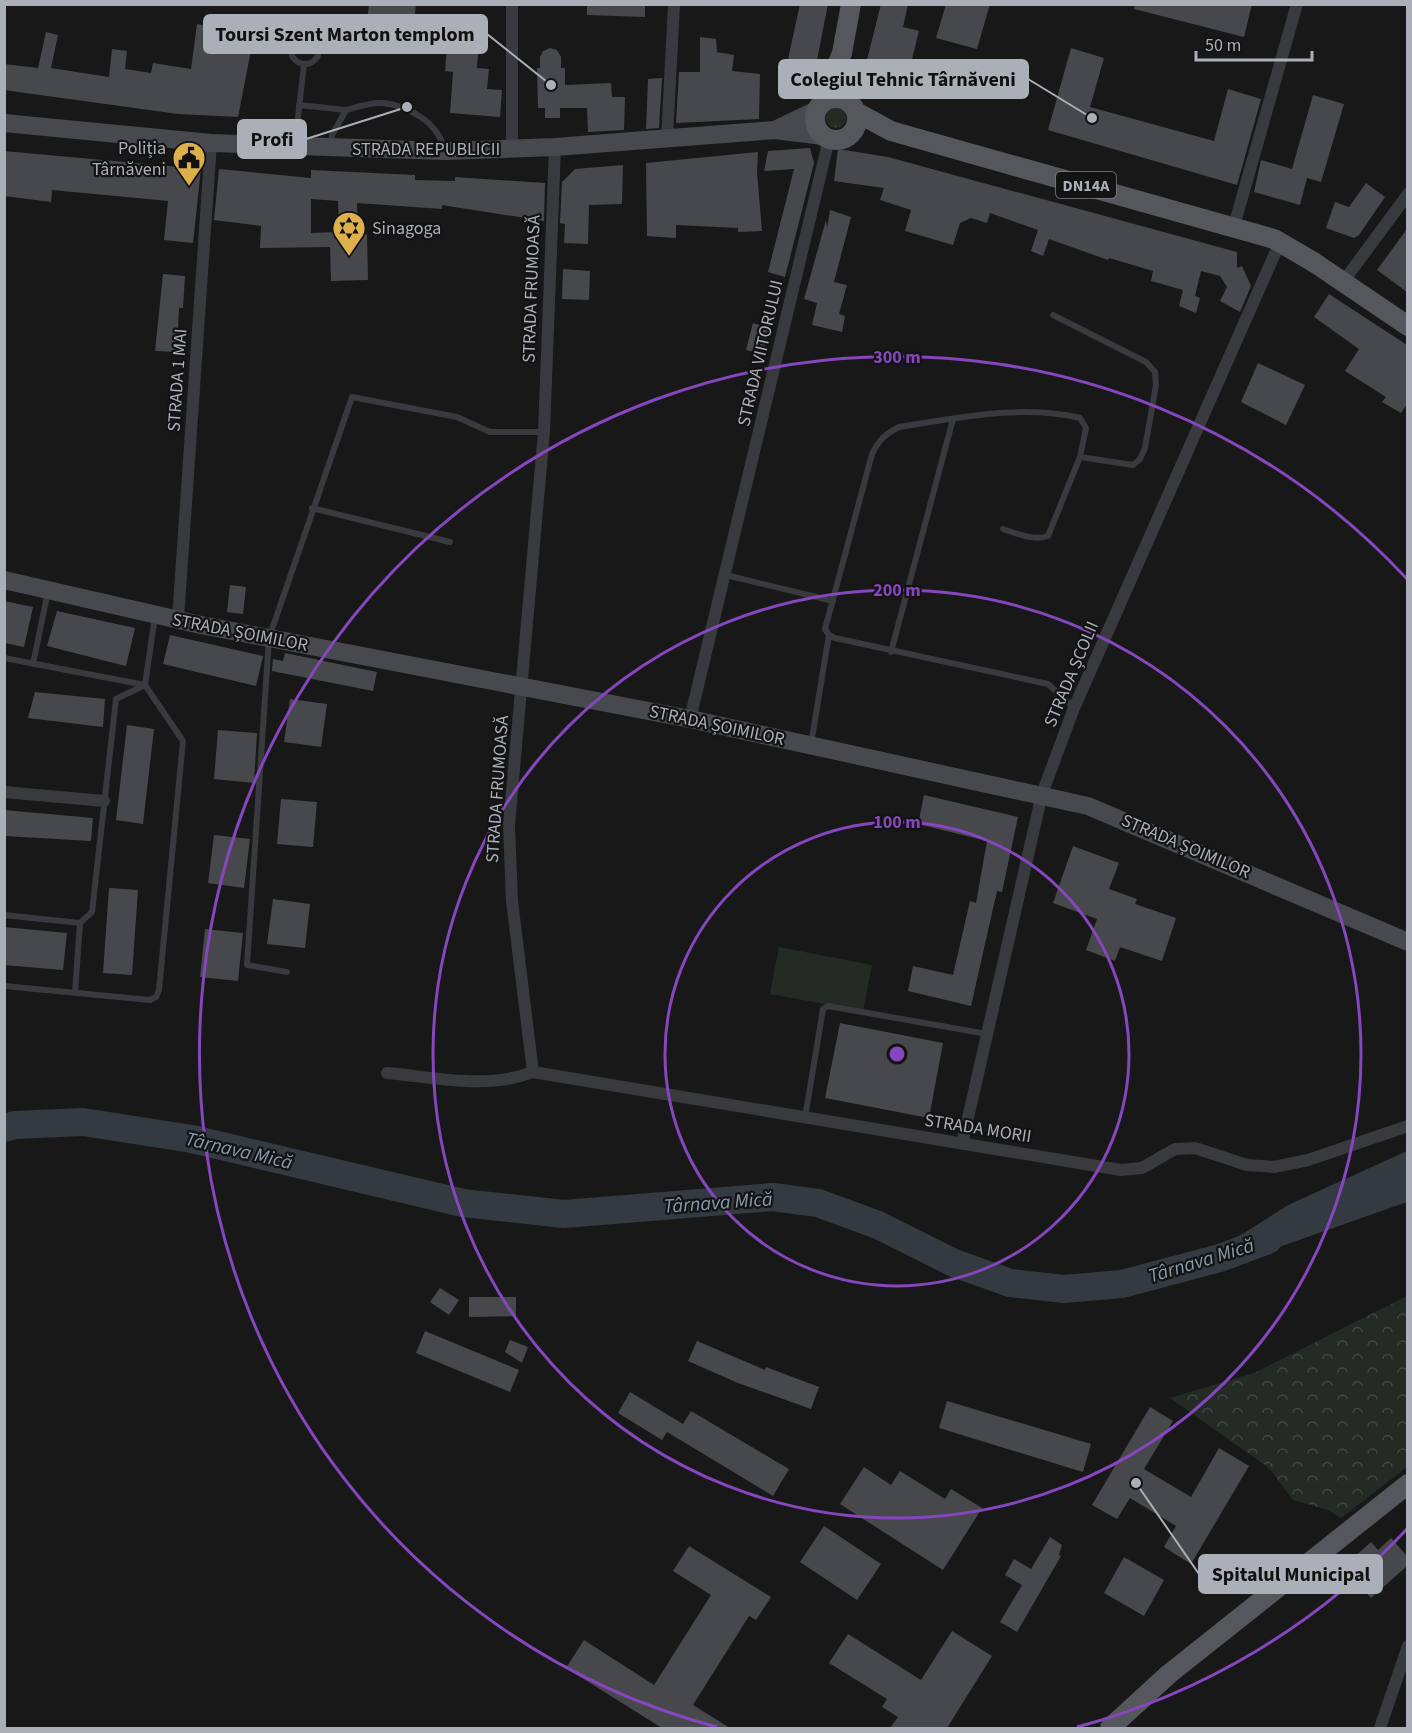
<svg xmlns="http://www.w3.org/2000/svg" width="1412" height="1733" font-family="'Source Sans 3',sans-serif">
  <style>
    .grass { fill: url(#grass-tufts) }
    .park { fill: url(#park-crowns) }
    .garden { fill: #242b25 }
    .water { fill: #333a41 }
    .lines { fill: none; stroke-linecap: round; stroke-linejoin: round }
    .river { stroke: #333a41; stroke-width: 28 }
    .building { fill: #47484c; fill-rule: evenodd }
    .lane { stroke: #393a3e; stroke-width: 6 }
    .street { stroke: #393a3e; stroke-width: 12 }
    .secondary { stroke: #47494e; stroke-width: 18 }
    .primary { stroke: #55575d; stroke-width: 20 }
    .ring { fill: none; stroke: #8546be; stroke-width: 3 }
    .labels { text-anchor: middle; stroke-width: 4.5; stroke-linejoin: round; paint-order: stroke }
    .shield { fill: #131314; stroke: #7d8087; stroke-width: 1.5 }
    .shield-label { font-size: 16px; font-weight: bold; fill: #abafb8 }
    .poi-label { font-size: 18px; fill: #abafb8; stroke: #131314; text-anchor: end }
    .street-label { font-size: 18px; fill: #abafb8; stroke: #131314 }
    .water-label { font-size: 20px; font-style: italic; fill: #879bae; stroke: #131314 }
    .centre { fill: #8546be; stroke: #131314; stroke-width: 3 }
    .ring-label { font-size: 18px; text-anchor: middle; font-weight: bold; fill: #8546be; stroke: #131314; stroke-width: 4.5; stroke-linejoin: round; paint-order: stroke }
    .leader { fill: none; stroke: #abafb8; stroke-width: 2 }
    .callout-dot { fill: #abafb8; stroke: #131314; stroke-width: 2 }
    .callout { fill: #abafb8; stroke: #abafb8; stroke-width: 2 }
    .callout-label { font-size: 20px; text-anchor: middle; font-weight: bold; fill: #111 }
  </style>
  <defs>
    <pattern id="grass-tufts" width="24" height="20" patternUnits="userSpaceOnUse" patternTransform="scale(1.5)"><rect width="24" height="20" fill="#242b25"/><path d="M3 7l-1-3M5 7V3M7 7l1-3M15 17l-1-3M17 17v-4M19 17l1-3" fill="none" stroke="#414743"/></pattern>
    <pattern id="park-crowns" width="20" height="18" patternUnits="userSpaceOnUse" patternTransform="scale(1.5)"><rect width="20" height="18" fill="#242b25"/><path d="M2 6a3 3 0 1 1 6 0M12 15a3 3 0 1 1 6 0" fill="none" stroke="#414743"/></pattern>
  </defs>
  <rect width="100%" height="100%" fill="#181819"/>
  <path class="grass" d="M826 118a10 10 0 1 1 20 0a10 10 0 1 1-20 0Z"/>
  <path class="park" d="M1407,1296v171l-66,51 -13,-8 -35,-10 -24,-32 -99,-70 84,-25z"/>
  <path class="garden" d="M779,947l93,18 -9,46 -93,-17z"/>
  <path class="water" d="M1407,1151v51l-173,61 -4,-21 58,-37z"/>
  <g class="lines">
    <path class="river" d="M4,1128l11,-3 68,-3 109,17 271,64 101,11 209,-17 45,6 60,22 76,38 56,20 54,6 58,-5 98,-26 48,-18"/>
  </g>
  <path class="building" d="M369,4h47l-5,47 -47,-5z
    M587,4h58v13l-58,-2z
    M800,4h28l-15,77 -28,-8z
    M881,4h27l-5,23 16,4 -15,60 -42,-11z
    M946,4h44l-13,45 -41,-11z
    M1135,4h117l-8,33 -110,-28z
    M197,24l57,11 -16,82 -60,-3 -174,-24v-26l34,4 8,-36 12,3 -7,33 58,9 3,-28 15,2 -2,18 26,4 2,-10 38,6z
    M449,24l31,3 -3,41 12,1 -2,20 15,1 -2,27 -50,-4 3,-41 -8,-1z
    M700,37l16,2 1,13 17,3 -2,16 28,3 -1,45 -83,4 3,-51h21z
    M550,48l7,2 4,7v11h4v17l46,-2 1,14h13l-1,33 -36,2 -1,-24h-27v10h-15v-10h-7l-1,-40h3v-11l3,-6z
    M1071,48l33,10 -14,49 124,34 14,-52 33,10 -24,86 -189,-55z
    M662,78l-3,50 -13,1 2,-50z
    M1313,95l31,9 -23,78 -14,-4 -7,27 -46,-13 7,-32 31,9z
    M810,148l4,15 -29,114 -17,-5 26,-103 -30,2 4,-20z
    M838,149l50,8 349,95v16l5,-2 9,20 -11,26 -20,-11 7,-14 -7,-11 -19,-5 -6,25 5,2 -4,15 -17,-7 4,-16 -32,-9 2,-10 -44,-13 -1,2 -59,-21 -6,17 -12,-5 7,-21 -48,-17 -3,10 -16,-5 -11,5 -7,22 -48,-14 6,-21 -31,-10 4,-12 -50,-7z
    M4,151l197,18 -8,74 -29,-3 4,-39 -116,-11 -1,12 -47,-6z
    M758,152l-1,20 5,59 -24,1v-4l-62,-3v13l-29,-2 -1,-73z
    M623,165l-1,39 -33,1 -1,39 -24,-1 1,-19 -5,-1 2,-41 13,-13z
    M219,169l92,9v-8l104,5v5l40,1v-4l90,6 -1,38 -102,-16v4l-85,-6 1,32 9,-1 1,46 -37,1 -1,-34 -70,1 1,-22 -47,-6zM311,199l27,2 1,31 -28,1z
    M1366,183l19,14 -26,38 -5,3 -28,-10 9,-26 14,5z
    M830,210l21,7 -17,65 13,3 -8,29 6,2 -3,16 -30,-7 5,-22 -13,-4 22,-79 1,8z
    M1407,229v63l-30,-22z
    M563,269l27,2 -1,29 -27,-1z
    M163,274l22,2 -2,32h-4l-2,44 -22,-1z
    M1329,294l78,51v59l-6,9 -19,-11 4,-5 -41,-26 14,-22 -45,-32z
    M753,323l16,5 -6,26 -17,-4z
    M1258,363l47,22 -19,40 -45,-23z
    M230,585l16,2 -3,27 -16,-2z
    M4,601l29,6 -9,40 -20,-4z
    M57,611l78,17 -9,38 -79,-20z
    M170,635l93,21 -7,30 -93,-22z
    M285,653l92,19 -4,19 -101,-20 1,-12 10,2z
    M35,692l70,7 -2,28 -75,-9z
    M290,699l37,5 -6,43 -37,-5z
    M127,725l27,4 -11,95 -27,-4z
    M218,730l39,3 -3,50 -40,-4z
    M924,795l94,22 -16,75 -5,-1 -26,115 -63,-15 5,-25 40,9 17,-74 6,2 11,-62 -69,-17z
    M281,799l36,3 -4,45 -36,-3z
    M4,810l89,8 -2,23 -87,-5z
    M214,835l36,4 -6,49 -36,-5z
    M1073,846l46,17 -10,26 28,10 -2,5 41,14 -14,43 -42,-14 -5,14 -29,-11 11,-31 -44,-16z
    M109,888l29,2 -6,85 -29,-2z
    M273,899l37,5 -5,44 -38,-4z
    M4,927l63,6 -4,37 -59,-5z
    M205,929l38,4 -5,48 -38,-4z
    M840,1023l103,20 -14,75 -104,-20z
    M440,1288l19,12 -10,15 -19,-13z
    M469,1297h47v19l-47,1z
    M425,1331l94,39 -9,22 -94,-39z
    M510,1340l18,7 -6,16 -17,-11z
    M697,1341l68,29 1,-3 53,20 -8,22 -73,-26 -50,-22z
    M630,1392l53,32 8,-13 98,58 -16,27 -106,-64 -5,8 -44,-27z
    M947,1401l144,43 -8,28 -144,-44z
    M1150,1407l23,14 -29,48 47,28 28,-49 30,18 -58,98 -27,-17 12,-21 -46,-28 -13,21 -25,-14z
    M864,1467l27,18 9,-14 45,28 6,-10 31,19 -39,62 -103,-66z
    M824,1526l57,38 -24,36 -57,-38z
    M1050,1537l12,8 -3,10 2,1 -44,76 -17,-10 22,-37 -17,-10 9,-16 17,10z
    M1391,1538l16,18v10l-36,32 -28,-31 28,-25 7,8z
    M689,1546l82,51 -15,23 -7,-4 -56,89 37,23h-68l-96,-60 18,-28 70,45 57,-90 -38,-24z
    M1124,1557l40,23 -20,36 -40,-23z
    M952,1631l40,25 -45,72h-57l8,-11 -16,-10 5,-8 -58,-36 19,-29 73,46z"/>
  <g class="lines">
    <path class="lane" d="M291 50a14 14 0 1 1 28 0a14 14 0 1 1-28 0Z
      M299,105l47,5
      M295,144l9,-80
      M331,146l1,-11 14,-25c11,-3 25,-8 37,-7 26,3 54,19 61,45
      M1053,315l93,47 9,10 1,13 -11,63 -5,11 -7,6 -53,-8
      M312,508l138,34
      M1003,529c15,5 30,12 45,7l32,-79 6,-29 -6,-10c-60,-14 -121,0 -181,9 -14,7 -20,13 -27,27l-47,175 4,6 6,3 213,46 26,24
      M726,575l107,26
      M891,652l62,-233
      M4,658l141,27
      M33,664l15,-73
      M811,744l18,-109
      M4,915l76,8 12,-11 24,-213 29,-14
      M287,972l-40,-7 22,-327 83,-241 105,20 33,15h54
      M4,986l146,14 6,-3 3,-7 24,-249 -38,-56 10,-69
      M75,993l5,-70
      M805,1118l18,-109 5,-3 159,28"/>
    <path class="street" d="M667,138l7,-134
      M512,150v-146
      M1234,226l63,-222
      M1343,282l65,-88
      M178,619l33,-476
      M690,719l139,-580
      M4,792l100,9
      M533,1072l-21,-171 -3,-76 35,-393 11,-285
      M533,1072l588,98 21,-2 33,-19 20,-1 52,17 27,2 34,-7 100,-34
      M387,1073c46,4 101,17 146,-1
      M962,1144l80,-350 32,-86 206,-466
      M1380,1728l28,-82"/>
    <path class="secondary" d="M4,123l207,20 234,8 110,-4 220,-17 48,6
      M775,130l42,-20
      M4,580l197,45 489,94 398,87 320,136"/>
    <path class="primary" d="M815 119a21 21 0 1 1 42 0a21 21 0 1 1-42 0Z
      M821,104l21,-51 9,-49
      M856,112l35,19 383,108 41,24 93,63
      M1110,1728l59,-54 239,-190"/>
  </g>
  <g class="ring">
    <circle cx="897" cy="1054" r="232"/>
    <circle cx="897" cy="1054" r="464"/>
    <path d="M1407 1529A697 697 0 0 1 1077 1727M717 1727A697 697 0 1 1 1407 579"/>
  </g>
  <defs>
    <g id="civic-pin" transform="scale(1.725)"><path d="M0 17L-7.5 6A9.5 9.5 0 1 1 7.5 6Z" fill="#ddb04c" stroke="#131314"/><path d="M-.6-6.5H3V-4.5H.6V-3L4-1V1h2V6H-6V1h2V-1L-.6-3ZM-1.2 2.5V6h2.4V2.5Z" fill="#111"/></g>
    <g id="synagogue-pin" transform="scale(1.725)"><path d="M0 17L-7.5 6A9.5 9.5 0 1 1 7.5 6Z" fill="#ddb04c" stroke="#131314"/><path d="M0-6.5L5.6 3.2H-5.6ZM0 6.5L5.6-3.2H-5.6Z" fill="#111"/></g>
  </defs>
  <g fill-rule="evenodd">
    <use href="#civic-pin" x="189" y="158"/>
    <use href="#synagogue-pin" x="349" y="228"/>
  </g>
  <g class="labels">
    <rect class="shield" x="1056" y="172" width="60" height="26" rx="4.5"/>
    <g class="shield-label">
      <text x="1086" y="191">DN14A</text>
    </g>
    <g class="poi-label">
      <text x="166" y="154">Poliția<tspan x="166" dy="21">Târnăveni</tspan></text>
      <text x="372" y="234" text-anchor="start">Sinagoga</text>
    </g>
    <g class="street-label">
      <text x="426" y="155">STRADA REPUBLICII</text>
      <text transform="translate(531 289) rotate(-88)" y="6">STRADA FRUMOASĂ</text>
      <text transform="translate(760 353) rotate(-77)" y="6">STRADA VIITORULUI</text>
      <text transform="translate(177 380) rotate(-86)" y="6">STRADA 1 MAI</text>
      <text transform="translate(240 632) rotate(11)" y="6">STRADA ȘOIMILOR</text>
      <text transform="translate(1071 674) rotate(-67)" y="6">STRADA ȘCOLII</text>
      <text transform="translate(717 725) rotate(12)" y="6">STRADA ȘOIMILOR</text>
      <text transform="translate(497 789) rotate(-86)" y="6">STRADA FRUMOASĂ</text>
      <text transform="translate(1186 846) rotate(23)" y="6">STRADA ȘOIMILOR</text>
      <text transform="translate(978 1128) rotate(9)" y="6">STRADA MORII</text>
    </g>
    <g class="water-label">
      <text transform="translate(239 1150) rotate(13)" y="7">Târnava Mică</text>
      <text transform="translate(718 1202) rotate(-4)" y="7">Târnava Mică</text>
      <text transform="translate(1201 1260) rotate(-17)" y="7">Târnava Mică</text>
    </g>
  </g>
  <circle cx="897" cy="1054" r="9" class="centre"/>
  <g class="ring-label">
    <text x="897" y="363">300 m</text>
    <text x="897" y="596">200 m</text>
    <text x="897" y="828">100 m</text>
  </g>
  <path class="leader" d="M551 85L487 34M1092 118L1028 79M407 107L306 139M1136 1483L1199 1574"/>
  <g class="callout-dot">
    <circle cx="551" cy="85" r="6"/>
    <circle cx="1092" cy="118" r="6"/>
    <circle cx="407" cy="107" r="6"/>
    <circle cx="1136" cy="1483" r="6"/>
  </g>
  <g class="callout">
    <rect x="204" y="15" width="283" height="38" rx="6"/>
    <rect x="779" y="60" width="249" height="38" rx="6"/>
    <rect x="238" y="120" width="68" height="38" rx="6"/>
    <rect x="1199" y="1555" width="183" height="38" rx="6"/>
  </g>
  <g class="callout-label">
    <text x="345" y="41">Toursi Szent Marton templom</text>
    <text x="903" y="86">Colegiul Tehnic Târnăveni</text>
    <text x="272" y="146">Profi</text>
    <text x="1291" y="1581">Spitalul Municipal</text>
  </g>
  <rect width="1412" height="1733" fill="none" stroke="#abafb8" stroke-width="12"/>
  <path d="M1196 51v9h116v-9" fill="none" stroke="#abafb8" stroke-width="3"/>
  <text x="1205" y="51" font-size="18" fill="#abafb8" stroke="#131314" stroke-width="4.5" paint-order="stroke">50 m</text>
</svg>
